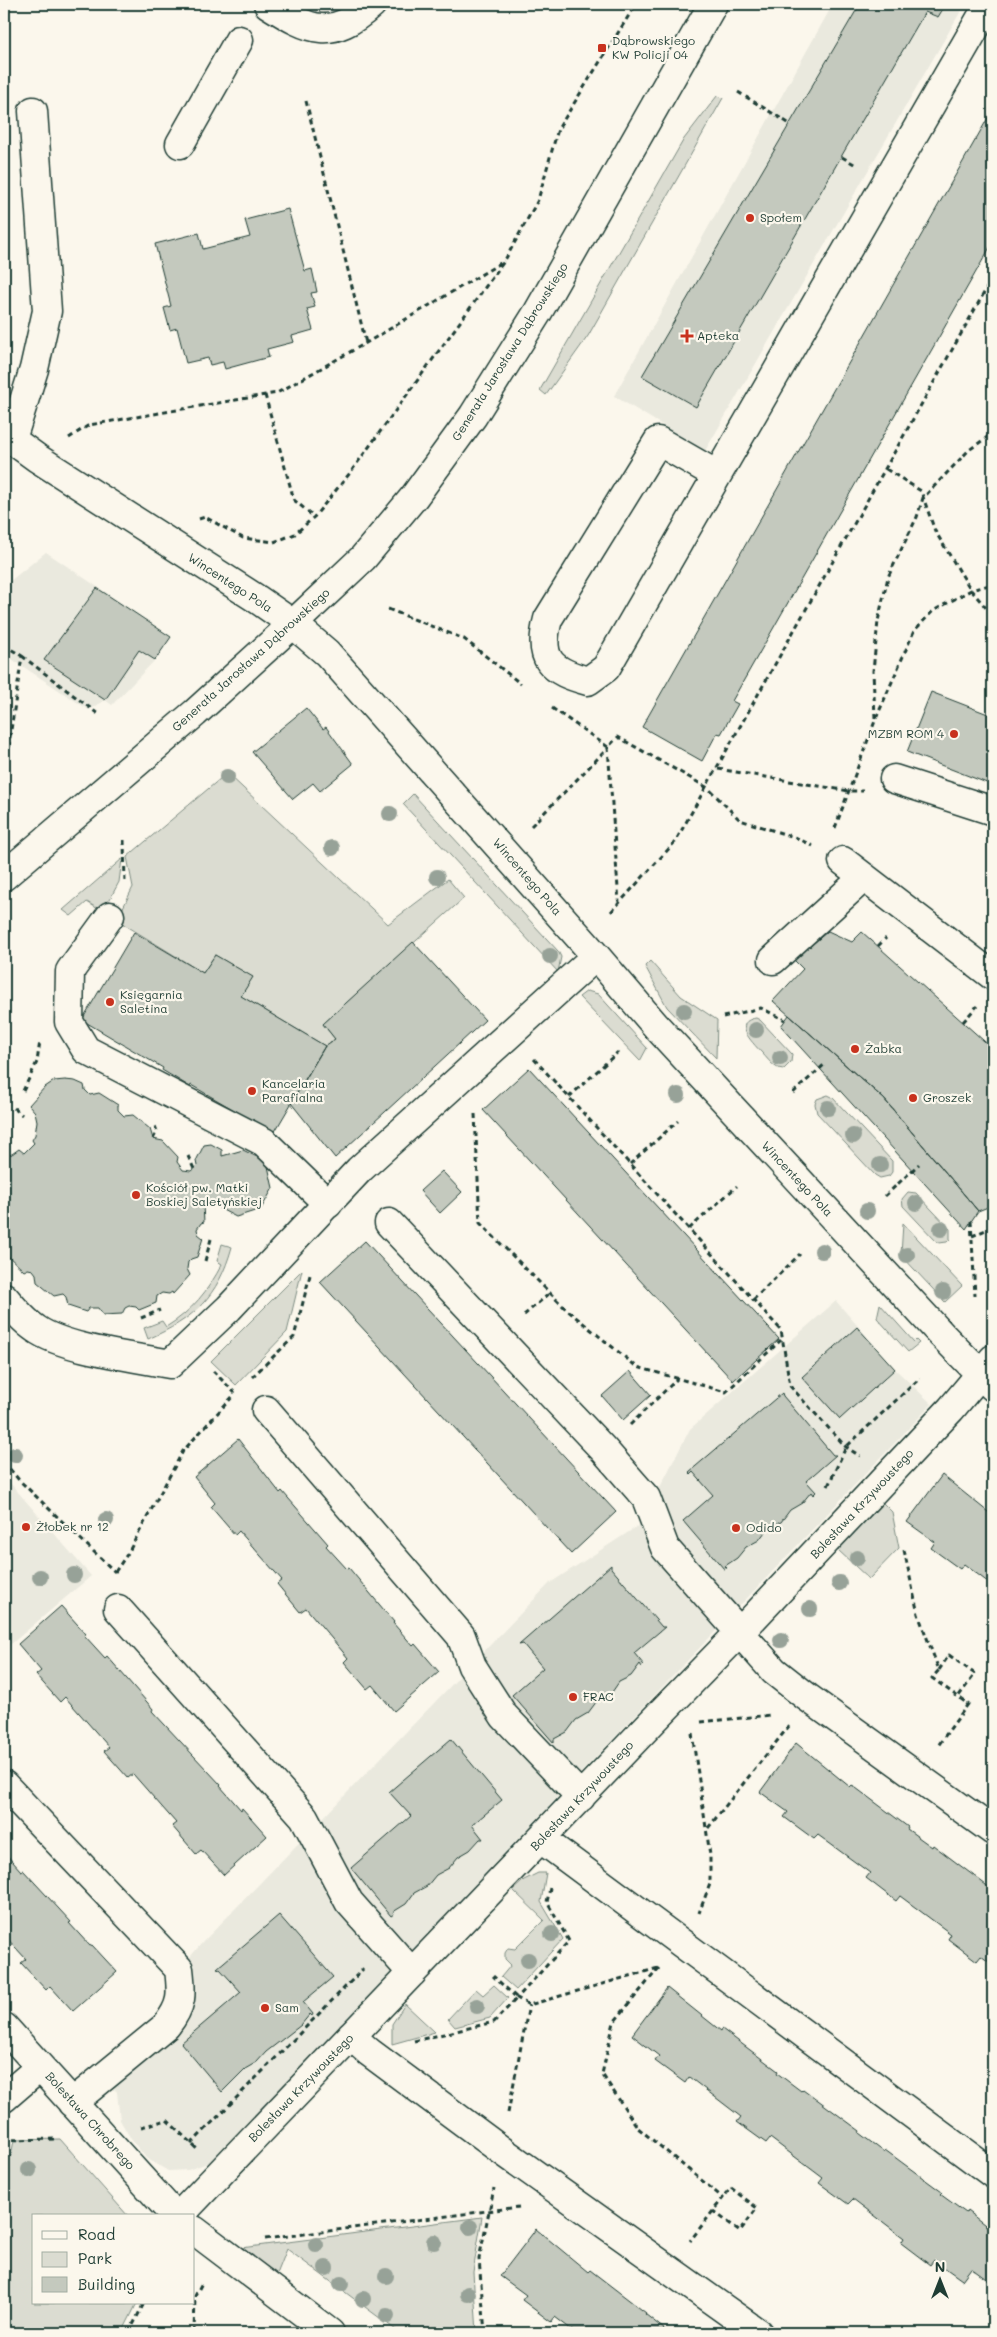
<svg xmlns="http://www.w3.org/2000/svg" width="997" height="2337" font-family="Mali,sans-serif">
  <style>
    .built { fill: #eae9de }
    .green { fill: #dbdcd1; stroke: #7d8c82 }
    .building { fill: #c4c9be; stroke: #1f3d34 }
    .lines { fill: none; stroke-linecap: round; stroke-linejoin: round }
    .minor-casing { stroke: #1f3d34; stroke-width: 31 }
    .major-casing { stroke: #1f3d34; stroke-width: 31 }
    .path { stroke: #1f3d34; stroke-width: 3; stroke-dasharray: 5 4; stroke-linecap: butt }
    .minor { stroke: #fbf7ec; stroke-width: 28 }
    .major { stroke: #fbf7ec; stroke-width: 28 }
    .tree { fill: #97a298 }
    .poi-dot { fill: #c8321e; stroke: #fbf7ec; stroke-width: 2 }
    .labels { text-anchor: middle; stroke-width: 4.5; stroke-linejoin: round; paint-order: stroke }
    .poi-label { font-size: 12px; fill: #1f3d34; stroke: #fbf7ec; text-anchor: start }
    .street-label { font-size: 12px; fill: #1f3d34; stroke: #fbf7ec }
  </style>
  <rect width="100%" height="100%" fill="#fbf7ec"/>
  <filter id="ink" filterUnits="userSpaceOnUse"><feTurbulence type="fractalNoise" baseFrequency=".02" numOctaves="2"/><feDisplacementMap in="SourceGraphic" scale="10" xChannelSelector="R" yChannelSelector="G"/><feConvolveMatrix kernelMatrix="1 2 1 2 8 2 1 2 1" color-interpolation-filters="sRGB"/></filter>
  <g filter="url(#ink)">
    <path class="built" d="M833,4h132l-260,447 -91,-55z
      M46,552l125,85 -16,23 -43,45 -7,-5 -16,10 -85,-56v-68z
      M836,1301l59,68 37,35 -722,758 -22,8 -20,1 -22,-13 -15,-19 -11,-19 -3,-28 -19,-20 62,-54 4,-16v-15l38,-44 348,-360 91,-59 49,-95z
      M4,1476l87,100 -87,74z"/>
    <path class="green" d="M717,96l6,2 -135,238 -42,59 -6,-5 144,-251z
      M227,773l161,151 60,-45 16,19 -141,126 12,15 -10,7 -84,-50 11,-19 -37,-22 -12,18 -86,-53 16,-33 -6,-30z
      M413,794l145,157 3,6 -3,15 -155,-168z
      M122,859l-3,23 -16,30 -16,-10 -16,14 -8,-6z
      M650,961l31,35 36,24 -1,38 -49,-51 -22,-41z
      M587,991l11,3 49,54 -7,13 -61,-64z
      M756,1018l4,2 32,34 -1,8 -7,7c-1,0 -7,-1 -8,-2 -5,-3 -10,-10 -14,-14 -9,-10 -31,-31 -6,-35z
      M828,1095l4,2 60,64v11l-3,4 -9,2 -5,-3 -58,-62 -2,-9 2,-5z
      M908,1192l8,1 34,36v10l-3,3 -8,1 -3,-2 -33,-35 -1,-7z
      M903,1223l59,63 -17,16 -44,-47z
      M222,1244l10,3c-14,50 -38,72 -84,92l-4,-11 18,-7 4,6c26,-16 42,-36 56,-63l-5,-3z
      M302,1270l-15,62 -51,53 -25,-24z
      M880,1304l34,38 2,-2 3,3 -11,9 -31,-34z
      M883,1503l9,9 7,36 -30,31 -31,-29z
      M538,1873h8l-5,29 22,37 -47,51 -15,-13 10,-12 -6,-6v-6l3,-5 7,1 29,-29 -31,-30 11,-10z
      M494,1985l14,13 -18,20 -35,9 -7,-8 28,-30 7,6z
      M405,2004l30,28 -43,12v-20z
      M60,2139l68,77h-94v87h103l-15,30h-118v-175l7,-2 3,-16z
      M482,2217l-9,55 4,61h-77l-113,-84 -10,25 -36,-26z"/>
    <path class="building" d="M860,4h86l-8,13 -13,-5 -229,395 -54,-31z
      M993,109v133l-261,459 6,3 -17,30 -4,-1 -15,28 -60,-34z
      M288,209l17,62 7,-2 5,23 -6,1 4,14 -8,2 6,21 -21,6 2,6 -27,7 2,8 -44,12 -2,-7 -13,3 -2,-7 -22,5 -9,-35 -7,2 -6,-22 7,-2 -16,-62 44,-11 4,16 47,-12 -5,-17z
      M97,588l74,49 -16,23 -16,-10 -34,50 -61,-40z
      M931,692l62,24 -1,69 -85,-33z
      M306,708l17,21 3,-2 27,37 -33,27 -7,-8 -20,16 -41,-47z
      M828,931l24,11 10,-10 131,117v156l-15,6 -94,-112 -111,-98 30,-32 -9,-9z
      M134,932l69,41 12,-18 38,22 -12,19 84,50 -51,87 -83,-48 -1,2 -13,-8 -15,-9 1,-2 -81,-48z
      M413,942l72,78 -150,138 -44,-55 34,-57 10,-7 -12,-15z
      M789,1015l95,84 94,112 -12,18 -185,-203z
      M529,1068l250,271 -46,42 -250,-271z
      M65,1080l10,1 9,4 1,5 5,5 9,-2 19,12v5l6,6 9,-1 17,14 3,10 10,2 15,16 -1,5 6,8 8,1 6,-5 -1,-5 8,-16 7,-1 11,6v6l21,-6 24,12 6,26 -12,21 -25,8 -23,-12 -1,-3 -9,3 1,17 -3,1 -4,6 1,5 5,4 -6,19 -6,2 -3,3 -1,7 3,6 -17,19 -1,-2 -3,2 -7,-1 -5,3 -1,7 -17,7 -3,-3 -7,-1 -4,2 -3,6 -19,1 -5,-7h-9l-3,4 -18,-6 -2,-9 -3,-3 -9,2 -17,-14 -1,-8 -3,-4 -5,-1 -4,2 -17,-16 1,-8 -4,-5v-86l8,-2 7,-5 5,4 10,-10 -2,-3 3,-5 2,-14 -2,-9 -6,-7 16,-18 9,-6z
      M442,1171l20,21 -22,21 -20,-22z
      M365,1241l251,271 -45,42 -251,-272z
      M857,1327l38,42 -55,50 -38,-42z
      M630,1371l21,24 -28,25 -21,-24z
      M782,1393l1,3 50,59h3l-30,26 10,11 -3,3 -2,-3 -9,11 -12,7 -9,12 -13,6 -9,12 -13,7 -9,11 -12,8 2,2 -3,1 -41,-48 30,-26 -20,-23 -2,2 -2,-2z
      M238,1439l42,54 2,-2 46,53 -2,2 21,23 2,-1 45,54 -1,1 20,23 2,-2 24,28 -45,39 -22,-26 -5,4 -23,-27 4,-4 -42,-50 -6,4 -23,-28 5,-4 -43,-49 -4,4 -24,-28 4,-4 -21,-26z
      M942,1475l51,41v70l-29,-22 -4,5 -29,-21 4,-6 -28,-20z
      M611,1565v3l51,59h3l-31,26 10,12 -2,2 -2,-3 -9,12 -12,6 -9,13 -13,6 -9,12 -12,7 -9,12 -13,7v4l-42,-48 31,-27 -20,-24 -4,1z
      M61,1606l25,28 -2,1 21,23 2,-2 46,53 -1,2 69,74 -1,1 21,24 1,-2 25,28 -43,39 -23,-25 -5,4 -24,-28 4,-3 -43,-49 -5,4 -24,-27 5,-4 -44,-50 -5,5 -24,-27 5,-4 -23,-27z
      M451,1739l51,61 -30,25 11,14h-3l-10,11 -12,7 -9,11 -13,7 -9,11 -13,7 -8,11 -13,8 1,2 -3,2 -40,-48 60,-52 -22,-24z
      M796,1743l54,44 2,-2 56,42 -1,2 25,18 1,-2 57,43 -1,2 4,3v72l-12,-9 -4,5 -29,-22 3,-5 -51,-38 -4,5 -30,-23 4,-5 -52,-38 -4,4 -30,-22 4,-5 -28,-20z
      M4,1852l17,19 2,-1 48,52 -2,1 21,23 2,-1 25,27 -44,39 -23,-25 -4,4 -25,-27 5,-4 -22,-24z
      M279,1915l54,62 -30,25 10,12 -1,2 -2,-2 -9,11 -35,27 -9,10 -12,7 -23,23 -41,-49 60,-51 -21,-23 -3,-1z
      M667,1988l54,43 1,-2 56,42 -1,2 24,18 2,-2 57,42 -1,2 25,19 1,-2 57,42 -2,2 26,19 1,-2 26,20v53l-22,-16 -9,12 -28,-20 -4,5 -29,-22 3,-5 -51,-39 -5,5 -29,-21 4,-5 -53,-40 -4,5 -29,-21 4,-5 -52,-40 -4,6 -30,-22 4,-5 -27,-21z
      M536,2229l52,43 2,-2 56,43 -1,1 24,19h-93l-21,-16 -4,5 -29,-22 4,-5 -26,-19z"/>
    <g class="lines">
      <g class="minor-casing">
        <path id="minor" d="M268,4c43,27 63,37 104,0
          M180,144l59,-104
          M4,434l33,24 220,141 36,25 34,29 269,303 60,70 286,309 51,52
          M12,439l22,-70 13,-58 -14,-200
          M717,475l-59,-34 -110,178c-11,41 3,52 40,62l18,-13 383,-664
          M894,779l99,32
          M843,861l150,115
          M110,916l-40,55 -1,51 17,28 178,92 64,62
          M773,960l91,-83
          M389,1223l215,227 42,48 19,50 109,123 33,26 186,134
          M4,1297c10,12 20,24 32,32 28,20 99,28 134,35l59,-56 130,-138 237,-214
          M266,1410l195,226 11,30 32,50 77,81
          M118,1609l186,208 45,85 63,71
          M4,1785l175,184c3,25 4,36 -13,57l-94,77
          M541,1839l452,335
          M4,2027l171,189
          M351,2036l18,16 132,98 257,183
          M4,2098l36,-31
          M179,2216l472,-493 89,-91 211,-223 42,-50
          M194,2230l136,103"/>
      </g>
      <g class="major-casing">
        <path id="major" d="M4,876l191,-163 98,-89 70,-66 51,-61 59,-81 65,-104 175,-308"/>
      </g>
      <path class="path" d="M738,92l52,32
        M306,101l60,242
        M842,157l14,8
        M988,288l5,11
        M265,395l29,105 20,17
        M69,438l20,-13 188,-32 89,-50 138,-82
        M886,469l35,22 14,40 36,59 22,26
        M199,519l6,-2 38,21 31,4 21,-8 19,-17 36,-44 155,-213 33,-60 20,-71 78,-125
        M388,609l76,30 57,45
        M4,645l18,11 -18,121
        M22,656l76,58
        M552,708l56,39 10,-10 90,51 32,32 57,18 16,8
        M875,718l-2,-47 5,-50 10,-44 29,-60 6,-19 46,-48 24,-17
        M608,747l11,156
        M718,769l131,22h14
        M531,826l77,-78
        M835,828l40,-107 39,-90 19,-20 38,-21 22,-6
        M124,840l1,44
        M611,912l64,-70 318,-565
        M878,946l8,-8
        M723,1017l38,-9 24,12
        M963,1022l14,-16
        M534,1059l247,271 9,56 56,61 14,9
        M23,1091l14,-29 3,-21
        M793,1093l32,-29
        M569,1097l49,-45
        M14,1108l8,7
        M475,1114l5,109 87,87 70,57 89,25 55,-52
        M153,1139l4,-8 -2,-5
        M188,1156l6,13
        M630,1164l48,-43
        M885,1196l34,-32
        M971,1221l4,75
        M689,1229l48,-43
        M972,1236l21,-9
        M205,1261l6,-22
        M753,1300l47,-46
        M524,1315l26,-22
        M141,1318l19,-8
        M213,1371l22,22
        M252,1377l42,-40 16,-62
        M630,1425l47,-46
        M4,1462l15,18 96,92
        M828,1486l18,-39 74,-69
        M904,1550l14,64 21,56 -7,8 36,26 -31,43
        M115,1572l13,-19 55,-102 51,-56
        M939,1670l10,-15 26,19 -17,23
        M701,1722l70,-7
        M692,1733l18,122v29l-11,29
        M708,1828l81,-102
        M550,1888l-3,14 22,39 -52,57 12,7 129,-37
        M659,1968l-45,54 -12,52 36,54 85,70 -33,43
        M414,2041l80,-19 23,-24 -24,-22
        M508,2113l21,-108
        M141,2127l26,-7 30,29
        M4,2140l54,-1
        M191,2144l172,-175
        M713,2211l27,20 17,-23 -26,-20 -8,10
        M265,2239l254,-32
        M129,2333l15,-30
        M194,2333l1,-37 8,-15
        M485,2333l-6,-74 15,-71"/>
      <use href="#minor" class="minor"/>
      <use href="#major" class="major"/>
    </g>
    <g class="tree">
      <circle cx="227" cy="777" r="8"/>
      <circle cx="390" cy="814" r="8"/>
      <circle cx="332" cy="848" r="8"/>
      <circle cx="437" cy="877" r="8"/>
      <circle cx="550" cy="956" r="8"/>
      <circle cx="684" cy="1011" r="8"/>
      <circle cx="756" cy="1030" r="8"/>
      <circle cx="780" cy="1058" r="8"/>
      <circle cx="678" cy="1095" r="8"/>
      <circle cx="828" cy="1108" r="8"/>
      <circle cx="853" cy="1136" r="8"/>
      <circle cx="880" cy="1165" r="8"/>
      <circle cx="916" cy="1203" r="8"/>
      <circle cx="867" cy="1211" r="8"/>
      <circle cx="941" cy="1229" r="8"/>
      <circle cx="822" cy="1251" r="8"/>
      <circle cx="907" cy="1255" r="8"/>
      <circle cx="943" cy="1292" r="8"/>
      <circle cx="15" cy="1455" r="8"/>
      <circle cx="106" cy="1520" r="8"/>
      <circle cx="857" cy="1558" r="8"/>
      <circle cx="74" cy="1575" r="8"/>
      <circle cx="40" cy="1577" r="8"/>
      <circle cx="839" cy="1583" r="8"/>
      <circle cx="810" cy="1609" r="8"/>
      <circle cx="781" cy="1640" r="8"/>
      <circle cx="552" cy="1934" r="8"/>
      <circle cx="528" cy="1960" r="8"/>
      <circle cx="477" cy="2006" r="8"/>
      <circle cx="29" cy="2170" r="8"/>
      <circle cx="470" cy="2227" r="8"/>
      <circle cx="434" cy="2242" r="8"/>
      <circle cx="316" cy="2245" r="8"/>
      <circle cx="326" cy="2268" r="8"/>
      <circle cx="386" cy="2276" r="8"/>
      <circle cx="341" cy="2284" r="8"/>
      <circle cx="468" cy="2294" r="8"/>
      <circle cx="363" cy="2299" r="8"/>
      <circle cx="387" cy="2316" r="8"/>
    </g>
  </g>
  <g class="poi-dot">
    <rect x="597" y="43" width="10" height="10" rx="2.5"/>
    <circle cx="750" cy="218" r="5"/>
    <path d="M684.5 328.5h5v5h5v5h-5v5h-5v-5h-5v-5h5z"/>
    <circle cx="954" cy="734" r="5"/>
    <circle cx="110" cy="1002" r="5"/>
    <circle cx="855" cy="1049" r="5"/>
    <circle cx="252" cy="1091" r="5"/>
    <circle cx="913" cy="1098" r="5"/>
    <circle cx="136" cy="1195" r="5"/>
    <circle cx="26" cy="1527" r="5"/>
    <circle cx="736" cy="1528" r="5"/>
    <circle cx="573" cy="1697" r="5"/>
    <circle cx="265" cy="2008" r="5"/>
  </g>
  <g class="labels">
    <g class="poi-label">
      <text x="612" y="45">Dąbrowskiego<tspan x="612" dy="14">KW Policji 04</tspan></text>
      <text x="760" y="222">Społem</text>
      <text x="697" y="340">Apteka</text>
      <text x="944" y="738" text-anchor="end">MZBM ROM 4</text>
      <text x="120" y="999">Księgarnia<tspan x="120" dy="14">Saletina</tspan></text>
      <text x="865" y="1053">Żabka</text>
      <text x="262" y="1088">Kancelaria<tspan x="262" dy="14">Parafialna</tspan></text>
      <text x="923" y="1102">Groszek</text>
      <text x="146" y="1192">Kościół pw. Matki<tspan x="146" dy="14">Boskiej Saletyńskiej</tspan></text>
      <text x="36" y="1531">Żłobek nr 12</text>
      <text x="746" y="1532">Odido</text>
      <text x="583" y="1701">FRAC</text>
      <text x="275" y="2012">Sam</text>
    </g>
    <g class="street-label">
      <text transform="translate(510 352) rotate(-58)" y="4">Generała Jarosława Dąbrowskiego</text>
      <text transform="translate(230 583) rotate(33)" y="4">Wincentego Pola</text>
      <text transform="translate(251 660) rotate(-42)" y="4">Generała Jarosława Dąbrowskiego</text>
      <text transform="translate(527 877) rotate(49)" y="4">Wincentego Pola</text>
      <text transform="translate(797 1179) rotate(47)" y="4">Wincentego Pola</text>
      <text transform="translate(862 1504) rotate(-47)" y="4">Bolesława Krzywoustego</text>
      <text transform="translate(582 1796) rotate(-47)" y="4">Bolesława Krzywoustego</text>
      <text transform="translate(301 2088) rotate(-46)" y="4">Bolesława Krzywoustego</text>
      <text transform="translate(90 2121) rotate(48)" y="4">Bolesława Chrobrego</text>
    </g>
  </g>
  <rect width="997" height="2337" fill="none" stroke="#fbf7ec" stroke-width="20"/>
  <rect x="10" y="10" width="977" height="2317" fill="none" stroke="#1f3d34" stroke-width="2" filter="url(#ink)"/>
  <rect x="32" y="2214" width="162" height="90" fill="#fbf7ec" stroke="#a3ada2"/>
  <rect x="42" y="2231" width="25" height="8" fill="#fbf7ec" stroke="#a3ada2"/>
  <text x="78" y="2240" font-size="15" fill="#1f3d34">Road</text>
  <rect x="42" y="2252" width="25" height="15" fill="#dbdcd1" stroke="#a3ada2"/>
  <text x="78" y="2264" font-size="15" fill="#1f3d34">Park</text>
  <rect x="42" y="2277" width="25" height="15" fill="#c4c9be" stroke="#a3ada2"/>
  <text x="78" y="2290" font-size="15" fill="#1f3d34">Building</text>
  <g transform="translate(940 2280)" stroke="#fbf7ec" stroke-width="4" paint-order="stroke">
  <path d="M0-4L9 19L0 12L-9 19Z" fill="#1f3d34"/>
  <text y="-8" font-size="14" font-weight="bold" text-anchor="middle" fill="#1f3d34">N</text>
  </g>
</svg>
